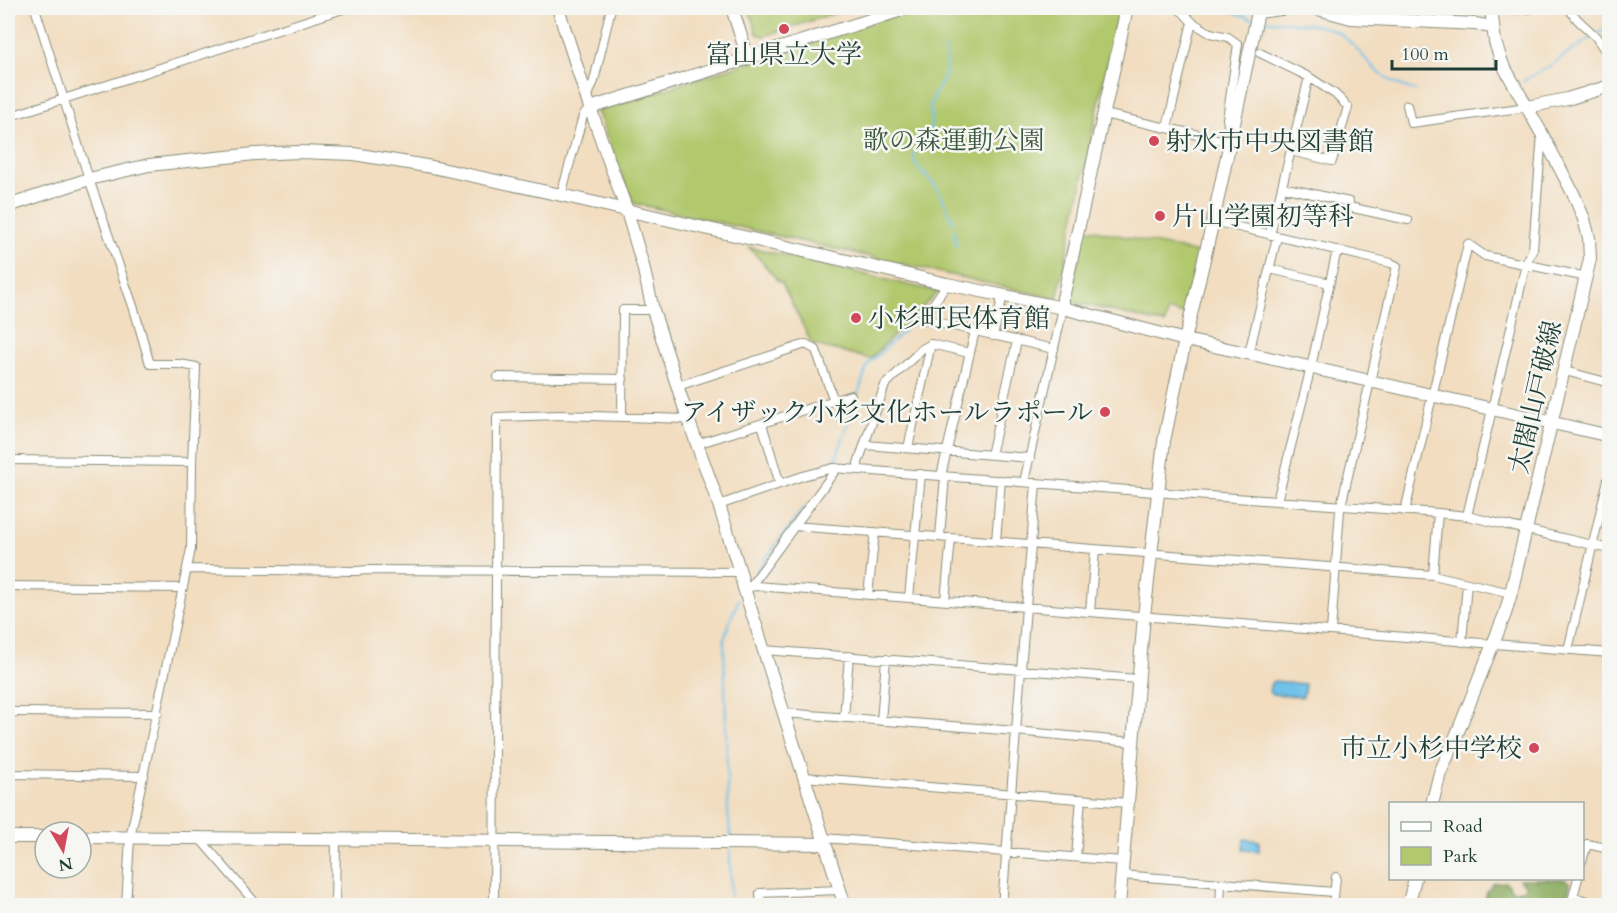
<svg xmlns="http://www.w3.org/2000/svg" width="1617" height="913" font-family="Cardo,'Noto Serif JP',serif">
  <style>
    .green { fill: #b1c86d; stroke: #688250; stroke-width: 1.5 }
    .forest { fill: #8cac60; stroke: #56744a; stroke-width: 1.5 }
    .water { fill: #6fc2eb; stroke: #478090; stroke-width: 1.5 }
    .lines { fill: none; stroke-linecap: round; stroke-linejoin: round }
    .stream { stroke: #6fc2eb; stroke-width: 2 }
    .street-casing { stroke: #888d7a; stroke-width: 10 }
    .secondary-casing { stroke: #888d7a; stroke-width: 14 }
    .street { stroke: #fff; stroke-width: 8 }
    .secondary { stroke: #fff; stroke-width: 12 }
    .poi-dot { fill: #d1495b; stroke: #f6f6f2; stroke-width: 2 }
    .labels { text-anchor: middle; stroke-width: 5; stroke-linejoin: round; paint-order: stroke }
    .poi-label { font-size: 26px; fill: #1f3d34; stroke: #f6f6f2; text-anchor: start }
    .park-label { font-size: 26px; fill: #3c593f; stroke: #f6f6f2 }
    .street-label { font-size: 26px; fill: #1f3d34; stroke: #f6f6f2 }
  </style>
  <rect width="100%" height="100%" fill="#f6f6f2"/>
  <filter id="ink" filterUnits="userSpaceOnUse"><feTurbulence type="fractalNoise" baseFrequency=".0167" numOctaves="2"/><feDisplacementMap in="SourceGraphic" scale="12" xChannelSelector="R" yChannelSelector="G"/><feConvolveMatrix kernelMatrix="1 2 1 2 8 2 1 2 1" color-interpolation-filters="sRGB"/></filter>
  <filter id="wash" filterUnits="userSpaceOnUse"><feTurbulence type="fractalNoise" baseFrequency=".008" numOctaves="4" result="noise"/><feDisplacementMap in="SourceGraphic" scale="24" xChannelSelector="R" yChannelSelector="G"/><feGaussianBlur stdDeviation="1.35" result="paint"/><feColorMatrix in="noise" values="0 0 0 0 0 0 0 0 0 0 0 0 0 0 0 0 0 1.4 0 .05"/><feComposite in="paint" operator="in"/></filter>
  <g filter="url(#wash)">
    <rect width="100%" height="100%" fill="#f2ddc0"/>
    <path class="green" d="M749,8h102l-87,28 -7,-2z
      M918,8h201l-62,291 -424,-96 -36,-92z
      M1086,228l112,25 -13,61 -17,-3 -3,13 -90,-22 -5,-7z
      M749,247l189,45 -68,67 -58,-15 -30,-61 -4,-2z"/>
    <path class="forest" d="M1519,879h46l5,4 -2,19 -2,3 -82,1 3,-15 7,-8 11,-1 8,9 10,-1 3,-4z"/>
    <path class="water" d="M1274,681l31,3 -2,13 -32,-3 -2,-3 2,-8z
      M1244,839l15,2v10l-16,-1z"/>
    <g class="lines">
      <path class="stream" d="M1222,8l31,11
        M1262,20c23,3 58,2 77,13 15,10 24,24 36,36 12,12 26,17 41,22
        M946,22l6,-9 7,-5
        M1597,34l13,-8
        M945,49c3,12 3,24 -4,35 -5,8 -9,12 -10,21 -2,9 2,16 -1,27 -4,9 -18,16 -16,27 2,11 17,20 23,29 6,11 12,22 16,34
        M1523,81l30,-17 39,-27
        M954,229l2,17
        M835,462l33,-98 52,-48
        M756,572l48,-65
        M731,838l-3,-24 -4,-174 6,-20 9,-21
        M730,848l1,58"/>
    </g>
  </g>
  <g filter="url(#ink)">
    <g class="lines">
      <g class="street-casing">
        <path id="street" d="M35,8l54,171 45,130 16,55h30l16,3 -4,96 -1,86 -61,289 -4,68
          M1568,8l10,12 18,17 14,21
          M1491,10l36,-1 7,-1
          M1192,22l18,11 18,4 10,7 -11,75 3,16
          M1260,53l49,24
          M587,98l7,-17 17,-73
          M1407,105l4,18 116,-16
          M1104,114l126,28
          M8,117l338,-109
          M1167,128l25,-106 -8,-9 -7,-5
          M1291,151l41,10 16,-54
          M1282,187l67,15
          M561,195l22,-79 7,-8
          M1349,207l59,13
          M1213,221l178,42 6,3 -57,244 -9,121
          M1270,235l39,-158 26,17 9,9
          M1270,269l59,14
          M947,284l-24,35 131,30
          M993,336l8,-32 1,-9
          M1249,353l28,-116
          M1565,371l45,12
          M498,377l125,2
          M678,386l128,-42 10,6 18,51
          M622,417l1,-107h30
          M762,424l18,60
          M697,444l154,-49
          M865,445l165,13
          M908,448l23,-104
          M991,455l26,-114
          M8,460l184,2
          M858,470v-7l27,-78 37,-36 9,-5 38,9
          M941,476l34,-145
          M1024,482l39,-174
          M1277,501l34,-134 26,-117
          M719,505l84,-29 30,-8 13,1 592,44 29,3 143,33
          M1405,511l63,-267 17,12 102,21
          M1467,516l59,-252 7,-15 9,-115
          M794,526l639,49 78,18
          M940,537l5,-61
          M996,541l5,-61
          M187,569l169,2 12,-1 372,2
          M1433,575l5,-62
          M8,586l175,2
          M750,587l87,-119
          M744,588l12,-2 854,67
          M868,595l7,-63
          M909,598l12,-124
          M945,601l6,-63
          M1090,612l5,-62
          M1462,642l5,-59
          M764,650l374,29
          M1568,650l42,-179
          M8,712l150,1
          M784,713l232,18 116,11
          M844,718l5,-62
          M881,721l5,-62
          M8,774l136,2
          M804,777l324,26
          M823,838l299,23
          M200,839l58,67
          M1076,857l5,-58
          M1582,861l5,-17 23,5
          M1121,875l213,17
          M1573,897l5,-19
          M844,902l45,4
          M335,906l1,-66
          M494,906l3,-489 63,-2 128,4
          M761,906l-1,-13 80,-3
          M1002,906l34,-423
          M1220,906l1,-22
          M1333,906l3,-29
          M1570,906l3,-9 33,9"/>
      </g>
      <g class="secondary-casing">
        <path id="secondary" d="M558,8l32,100 37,103 16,55 10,44 35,109 31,86 21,67 4,16 101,318
          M732,8l16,50
          M1314,8l37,10 124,6 17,3
          M1527,107l40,-8 43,-13
          M590,108l318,-100
          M8,206l81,-27 60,-14 106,-11 44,-2 55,2 78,13 129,28 386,89 116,24 122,32 71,15 354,81
          M1063,308v-10l64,-290
          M1432,804l8,-31 17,-39 48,-120 6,-21 79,-334 -1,-21 -5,-19 -11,-26 -31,-59 -40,-71 -7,-21 -4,-34
          M8,837h37
          M81,837l744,7
          M1119,906l25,-290 20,-175 21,-101 28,-119 45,-209 30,-4
          M1408,906l7,-28"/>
      </g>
      <use href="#street" class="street"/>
      <use href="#secondary" class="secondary"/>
    </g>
  </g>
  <g class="poi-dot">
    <circle cx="784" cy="29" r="6"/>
    <circle cx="1154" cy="141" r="6"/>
    <circle cx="1160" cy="216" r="6"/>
    <circle cx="856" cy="318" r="6"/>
    <circle cx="1105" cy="412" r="6"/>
    <circle cx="1534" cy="748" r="6"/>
  </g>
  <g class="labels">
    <g class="poi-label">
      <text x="784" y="63" text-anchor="middle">富山県立大学</text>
      <text x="1166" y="150">射水市中央図書館</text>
      <text x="1172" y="225">片山学園初等科</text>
      <text x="868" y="327">小杉町民体育館</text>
      <text x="1093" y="421" text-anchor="end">アイザック小杉文化ホールラポール</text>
      <text x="1522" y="757" text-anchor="end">市立小杉中学校</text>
    </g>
    <g class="park-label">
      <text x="954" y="149">歌の森運動公園</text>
    </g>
    <g class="street-label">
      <text transform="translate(1535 397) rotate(-77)" y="9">太閤山戸破線</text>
    </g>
  </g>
  <rect width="1617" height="913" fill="none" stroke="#f6f6f2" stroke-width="30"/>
  <rect x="1389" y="802" width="195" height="78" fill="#f6f6f2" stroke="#a0aca6" stroke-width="1.5"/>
  <rect x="1401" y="822" width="30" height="9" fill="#ffffff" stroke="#a0aca6" stroke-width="1.5"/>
  <text x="1443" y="832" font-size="18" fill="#1f3d34">Road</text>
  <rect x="1401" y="847" width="30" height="18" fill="#b1c86d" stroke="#a0aca6" stroke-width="1.5"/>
  <text x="1443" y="862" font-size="18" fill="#1f3d34">Park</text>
  <g transform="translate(63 850) rotate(170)"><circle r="28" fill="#f6f6f2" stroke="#a0aca6" stroke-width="1.5"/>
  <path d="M0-4.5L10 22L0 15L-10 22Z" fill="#d1495b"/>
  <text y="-9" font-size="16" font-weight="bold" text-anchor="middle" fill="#1f3d34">N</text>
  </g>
  <path d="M1392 60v9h104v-9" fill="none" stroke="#1f3d34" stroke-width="3"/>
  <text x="1401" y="60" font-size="18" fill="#1f3d34" stroke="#f6f6f2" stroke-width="4.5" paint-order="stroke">100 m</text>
</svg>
